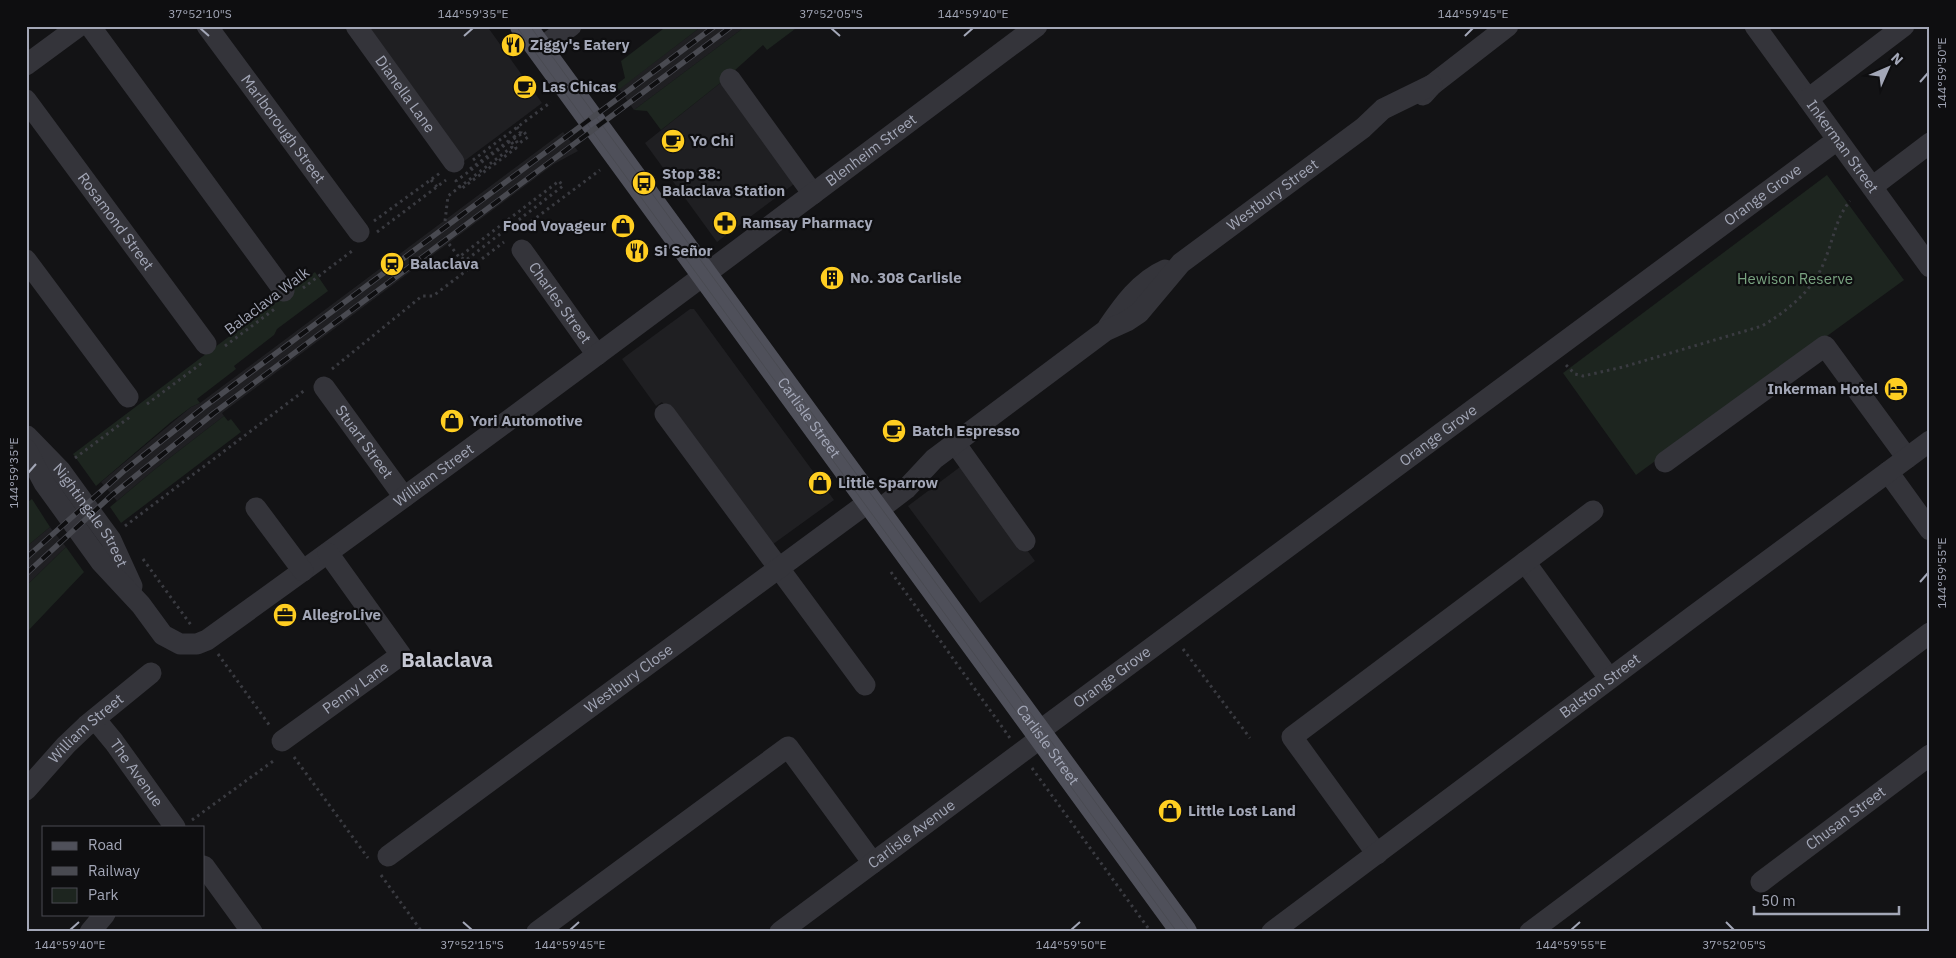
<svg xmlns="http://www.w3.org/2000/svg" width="1956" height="958" font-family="'IBM Plex Sans',sans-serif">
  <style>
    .built { fill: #1f1f22 }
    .green { fill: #1d251f }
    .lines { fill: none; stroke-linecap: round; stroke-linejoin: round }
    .path { stroke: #3a3b41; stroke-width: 3; stroke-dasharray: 2.5 4; stroke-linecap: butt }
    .minor { stroke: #34343a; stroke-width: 21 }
    .major { stroke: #4f505a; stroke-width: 26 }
    .tram { stroke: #494a51; stroke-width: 1 }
    .rail-casing { stroke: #494a51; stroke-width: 5.5 }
    .rail { stroke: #0e0e10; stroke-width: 4; stroke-dasharray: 11; stroke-linecap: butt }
    .path-bridge { stroke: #3a3b41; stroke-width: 3; stroke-dasharray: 2.5 4; stroke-linecap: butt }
    .ticks { fill: none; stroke: #a3a7b7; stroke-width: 2 }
    .labels { text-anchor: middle; stroke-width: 4.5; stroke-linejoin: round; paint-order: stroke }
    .poi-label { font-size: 15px; font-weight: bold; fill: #a3a7b7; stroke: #0e0e10; text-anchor: start }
    .street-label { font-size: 15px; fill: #a3a7b7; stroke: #0e0e10 }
    .park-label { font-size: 15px; fill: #79a380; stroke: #0e0e10 }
    .district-label { font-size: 20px; font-weight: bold; fill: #c5c7d2; stroke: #0e0e10 }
    .neatline { fill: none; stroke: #a3a7b7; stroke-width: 2 }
    .ticks-label { font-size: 12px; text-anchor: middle; fill: #a3a7b7 }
  </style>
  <rect width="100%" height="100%" fill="#131315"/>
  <path class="built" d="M364,26h123l55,77 -79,59z
    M702,26h44l-112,84 -15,-21z
    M724,80l74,101 -81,61 -72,-99z
    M563,132l15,19 -24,13 -332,249 2,3 -70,54 -37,31 -16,-19 90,-75 9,-4z
    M690,309h4l140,191 -65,47 -107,-145 -6,4 -34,-47z
    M964,464l71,97 -55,42 -72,-97z
    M50,527l16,20 -40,39v-39z"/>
  <path class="green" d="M667,26h35l-90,69 -3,-5 16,-12 -4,-17z
    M746,26h53l-32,24 -4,-5 -39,35 -63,50 -14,-19 -13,-1z
    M1827,175l77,105 -268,195 -73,-102z
    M315,272l13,19 -51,38 -3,6 -40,31 2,3 -39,30 3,4 -9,4 -20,15 -75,64 -23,-32z
    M224,416l4,5 3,-2 10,13 -120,91 -11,-16 44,-37z
    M32,499l18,28 -24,20v-44z
    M66,547l18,25 -58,61v-47z"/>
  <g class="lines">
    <path class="path" d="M504,137l47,-35
      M473,160l32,-24
      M431,180l6,7
      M374,221l66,-48
      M445,221l3,-25 64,-49 -3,-5 15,-10 4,5 -10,7 -4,-7 7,-5 -4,-5
      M521,229l79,-59
      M377,232l69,-52
      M449,244l10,13 100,-76 4,5 -97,74 -7,-3
      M303,288l49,-37
      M225,346l51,-38
      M1566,365l9,9 8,2 40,-9 139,-41c28,-17 53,-37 64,-69 8,-20 10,-39 24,-56
      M332,369l90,-73h11l71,-54
      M147,404l55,-41
      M75,458l55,-41
      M125,526l180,-136
      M143,559l48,66
      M891,572l119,166
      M1183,649l67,89
      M218,654l52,72
      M294,757l74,101
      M1032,768l119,164
      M192,820l84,-61
      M381,875l41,57"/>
    <g class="minor">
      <path d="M90,26l194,265"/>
      <path id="s1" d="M207,26l152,206"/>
      <path id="s2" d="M356,26l98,136"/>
      <path id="s3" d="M1755,26l175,241"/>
      <path d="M539,49l32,-23"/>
      <path d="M26,65l53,-39"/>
      <path d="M730,79l83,115"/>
      <path d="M1423,95l9,-10 76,-59"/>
      <path d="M1808,99l96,-73"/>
      <path id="s4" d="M26,100l180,244"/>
      <path d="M1872,187l58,-44"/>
      <path id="s5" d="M522,250l75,105"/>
      <path d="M26,260l102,137"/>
      <path d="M1108,327c15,-22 32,-46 57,-57"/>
      <path id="s6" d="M324,387l80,110"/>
      <path d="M665,414l200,271"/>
      <path id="s7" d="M27,436l33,34 51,70 21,46"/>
      <path d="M955,443l70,98"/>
      <path id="s8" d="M26,449l18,34 57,79 40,43 22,30 17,9h17l10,-4c280,-201 555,-408 830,-614"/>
      <path d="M1665,462l160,-116 82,112"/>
      <path d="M1888,472l42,58"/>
      <path d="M256,508l47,63"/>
      <path id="s9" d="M877,511l29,-22 28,-30 171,-128 22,-10 12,-8 42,-50 182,-135 20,-19 49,-24"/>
      <path d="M1525,562l84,116"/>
      <path id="s10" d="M95,719l19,23 61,85"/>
      <path id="s11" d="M1038,732l799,-592"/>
      <path id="s12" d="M282,741l119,-86 -73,-102"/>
      <path id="s13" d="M26,790l40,-45 20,-19 65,-53"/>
      <path d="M1377,854l-85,-117 301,-226"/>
      <path id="s14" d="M388,856l482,-355"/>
      <path d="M204,866l48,66"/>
      <path id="s15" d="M1761,882l169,-127"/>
      <path d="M90,932l15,-18"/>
      <path d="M537,932l251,-185 85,116"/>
      <path id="s16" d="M780,932l262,-195"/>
      <path id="s17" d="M1272,932l420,-315 238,-176"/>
      <path d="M1530,932l400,-299"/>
    </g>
    <path class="major" id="s18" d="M523,26l661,906"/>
    <path class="tram" d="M516,26l661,906
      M530,26l660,906"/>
    <g class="rail-casing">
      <path id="rail" d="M26,558l99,-88 79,-63 511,-381
        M26,574l86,-79 102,-82 518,-387"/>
    </g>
    <use href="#rail" class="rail"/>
    <path class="path-bridge" d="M470,169l40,-29 6,8 -55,41 -5,-8 53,-39"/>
  </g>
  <path class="ticks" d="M200,28l9,8M831,28l9,8M464,36l9,-8M964,36l9,-8M1465,36l8,-8M1920,82l8,-9M28,473l8,-9M1920,582l8,-9M463,922l9,8M1726,922l8,8M70,930l9,-8M570,930l9,-8M1071,930l9,-8M1571,930l9,-8"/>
  <defs>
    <g id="restaurant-disc" transform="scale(1.25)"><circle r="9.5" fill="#ffce21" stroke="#0e0e10"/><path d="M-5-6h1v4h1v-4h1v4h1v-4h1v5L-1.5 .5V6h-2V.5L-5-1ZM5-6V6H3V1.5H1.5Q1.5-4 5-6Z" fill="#111"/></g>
    <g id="cafe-disc" transform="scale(1.25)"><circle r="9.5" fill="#ffce21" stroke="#0e0e10"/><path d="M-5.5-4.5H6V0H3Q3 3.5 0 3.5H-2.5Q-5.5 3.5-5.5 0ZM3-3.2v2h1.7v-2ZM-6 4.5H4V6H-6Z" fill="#111"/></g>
    <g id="bus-disc" transform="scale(1.25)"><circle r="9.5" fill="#ffce21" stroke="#0e0e10"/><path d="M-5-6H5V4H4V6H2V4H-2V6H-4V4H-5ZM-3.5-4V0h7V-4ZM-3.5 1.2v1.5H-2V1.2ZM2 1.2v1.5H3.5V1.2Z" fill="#111"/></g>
    <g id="pharmacy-disc" transform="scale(1.25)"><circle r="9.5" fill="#ffce21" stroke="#0e0e10"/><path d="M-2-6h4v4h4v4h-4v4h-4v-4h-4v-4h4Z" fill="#111"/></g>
    <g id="shop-disc" transform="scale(1.25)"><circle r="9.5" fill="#ffce21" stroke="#0e0e10"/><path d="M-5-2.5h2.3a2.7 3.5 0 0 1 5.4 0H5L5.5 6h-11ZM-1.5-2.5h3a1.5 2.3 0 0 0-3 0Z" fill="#111"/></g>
    <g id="station-disc" transform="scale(1.25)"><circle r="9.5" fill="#ffce21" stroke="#0e0e10"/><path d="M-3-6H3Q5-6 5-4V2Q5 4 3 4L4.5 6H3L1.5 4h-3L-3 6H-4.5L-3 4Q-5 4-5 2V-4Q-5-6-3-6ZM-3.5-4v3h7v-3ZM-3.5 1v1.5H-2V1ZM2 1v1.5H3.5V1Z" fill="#111"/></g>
    <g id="building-disc" transform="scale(1.25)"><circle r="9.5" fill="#ffce21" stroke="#0e0e10"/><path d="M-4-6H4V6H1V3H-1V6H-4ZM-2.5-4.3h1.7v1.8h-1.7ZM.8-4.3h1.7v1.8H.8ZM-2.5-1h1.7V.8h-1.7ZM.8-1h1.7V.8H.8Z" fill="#111"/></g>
    <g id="hotel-disc" transform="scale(1.25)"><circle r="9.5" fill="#ffce21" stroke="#0e0e10"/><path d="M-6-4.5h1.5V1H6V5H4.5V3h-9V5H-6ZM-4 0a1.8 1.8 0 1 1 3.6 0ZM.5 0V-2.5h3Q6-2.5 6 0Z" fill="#111"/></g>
    <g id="office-disc" transform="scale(1.25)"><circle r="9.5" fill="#ffce21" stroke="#0e0e10"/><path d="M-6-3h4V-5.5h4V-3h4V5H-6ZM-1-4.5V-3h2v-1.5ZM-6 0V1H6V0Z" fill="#111"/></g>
  </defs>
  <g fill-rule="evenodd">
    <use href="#restaurant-disc" x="513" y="45"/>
    <use href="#cafe-disc" x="525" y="87"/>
    <use href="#cafe-disc" x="673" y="141"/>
    <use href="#bus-disc" x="644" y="183"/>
    <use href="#pharmacy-disc" x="725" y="223"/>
    <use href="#shop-disc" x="623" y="226"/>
    <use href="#restaurant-disc" x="637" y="251"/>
    <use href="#station-disc" x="392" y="264"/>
    <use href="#building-disc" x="832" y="278"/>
    <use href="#hotel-disc" x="1896" y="389"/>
    <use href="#shop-disc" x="452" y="421"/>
    <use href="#cafe-disc" x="894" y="431"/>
    <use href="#shop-disc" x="820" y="483"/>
    <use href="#office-disc" x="285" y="615"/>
    <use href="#shop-disc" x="1170" y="811"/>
  </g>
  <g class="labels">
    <g class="poi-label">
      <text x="530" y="50">Ziggy's Eatery</text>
      <text x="542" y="92">Las Chicas</text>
      <text x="690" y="146">Yo Chi</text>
      <text x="662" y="179">Stop 38:<tspan x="662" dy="17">Balaclava Station</tspan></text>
      <text x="742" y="228">Ramsay Pharmacy</text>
      <text x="606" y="231" text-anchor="end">Food Voyageur</text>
      <text x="654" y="256">Si Señor</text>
      <text x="410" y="269">Balaclava</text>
      <text x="850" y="283">No. 308 Carlisle</text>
      <text x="1878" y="394" text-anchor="end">Inkerman Hotel</text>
      <text x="470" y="426">Yori Automotive</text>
      <text x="912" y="436">Batch Espresso</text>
      <text x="838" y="488">Little Sparrow</text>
      <text x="302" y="620">AllegroLive</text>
      <text x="1188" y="816">Little Lost Land</text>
    </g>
    <g class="street-label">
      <text dy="5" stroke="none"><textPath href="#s2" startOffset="84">Dianella Lane</textPath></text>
      <text dy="5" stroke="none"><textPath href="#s1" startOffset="128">Marlborough Street</textPath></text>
      <text dy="5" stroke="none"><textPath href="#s3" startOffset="149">Inkerman Street</textPath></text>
      <text dy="5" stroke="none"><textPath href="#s8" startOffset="1104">Blenheim Street</textPath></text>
      <text dy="5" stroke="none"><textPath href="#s9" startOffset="509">Westbury Street</textPath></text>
      <text dy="5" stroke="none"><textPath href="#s11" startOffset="902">Orange Grove</textPath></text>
      <text dy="5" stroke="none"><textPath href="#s4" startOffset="151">Rosamond Street</textPath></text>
      <text transform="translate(267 301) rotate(-37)" y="5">Balaclava Walk</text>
      <text dy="5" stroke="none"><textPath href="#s5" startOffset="65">Charles Street</textPath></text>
      <text dy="5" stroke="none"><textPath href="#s18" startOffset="485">Carlisle Street</textPath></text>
      <text dy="5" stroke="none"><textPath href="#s11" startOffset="498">Orange Grove</textPath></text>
      <text dy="5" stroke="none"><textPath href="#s6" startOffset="68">Stuart Street</textPath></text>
      <text dy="5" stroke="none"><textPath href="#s8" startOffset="559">William Street</textPath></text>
      <text dy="5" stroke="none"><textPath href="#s7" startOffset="102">Nightingale Street</textPath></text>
      <text dy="5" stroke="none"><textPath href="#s11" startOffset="92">Orange Grove</textPath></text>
      <text dy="5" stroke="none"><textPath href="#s14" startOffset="299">Westbury Close</textPath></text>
      <text dy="5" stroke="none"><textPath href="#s17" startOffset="410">Balston Street</textPath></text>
      <text dy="5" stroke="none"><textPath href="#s12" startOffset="91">Penny Lane</textPath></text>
      <text dy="5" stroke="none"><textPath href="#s13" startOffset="86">William Street</textPath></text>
      <text dy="5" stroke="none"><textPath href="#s18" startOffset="890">Carlisle Street</textPath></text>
      <text dy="5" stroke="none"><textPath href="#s10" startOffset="68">The Avenue</textPath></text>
      <text dy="5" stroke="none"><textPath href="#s15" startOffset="106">Chusan Street</textPath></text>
      <text dy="5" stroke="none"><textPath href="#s16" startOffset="164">Carlisle Avenue</textPath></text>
    </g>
    <g class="park-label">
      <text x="1795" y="284">Hewison Reserve</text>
    </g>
    <g class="district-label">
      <text x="447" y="667">Balaclava</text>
    </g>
  </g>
  <rect width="1956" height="958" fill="none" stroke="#0e0e10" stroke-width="55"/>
  <rect x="42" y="826" width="162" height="90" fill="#0e0e10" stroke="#4a4b53"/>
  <rect x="52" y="842" width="25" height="8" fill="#4f505a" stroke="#4a4b53"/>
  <text x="88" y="850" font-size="15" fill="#a3a7b7">Road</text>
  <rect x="52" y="867" width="25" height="8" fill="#494a51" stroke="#4a4b53"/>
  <text x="88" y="876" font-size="15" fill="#a3a7b7">Railway</text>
  <rect x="52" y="888" width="25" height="15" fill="#1d251f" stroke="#4a4b53"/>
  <text x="88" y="900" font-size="15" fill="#a3a7b7">Park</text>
  <g transform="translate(1888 68) rotate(45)" stroke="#0e0e10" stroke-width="4" paint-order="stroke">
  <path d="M0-4L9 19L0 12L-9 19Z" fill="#a3a7b7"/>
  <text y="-8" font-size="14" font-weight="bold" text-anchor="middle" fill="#a3a7b7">N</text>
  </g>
  <path d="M1754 906v8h145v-8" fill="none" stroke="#a3a7b7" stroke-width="2.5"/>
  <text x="1761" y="906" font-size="15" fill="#a3a7b7" stroke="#0e0e10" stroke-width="4" paint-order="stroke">50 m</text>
  <rect x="28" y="28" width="1900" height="902" class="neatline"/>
  <g class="ticks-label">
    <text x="200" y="18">37°52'10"S</text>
    <text x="473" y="18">144°59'35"E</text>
    <text x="831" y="18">37°52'05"S</text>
    <text x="973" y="18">144°59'40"E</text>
    <text x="1473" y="18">144°59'45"E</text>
    <text transform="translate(1942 73) rotate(-90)" y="4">144°59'50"E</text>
    <text transform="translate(14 473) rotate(-90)" y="4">144°59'35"E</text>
    <text transform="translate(1942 573) rotate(-90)" y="4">144°59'55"E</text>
    <text x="70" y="949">144°59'40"E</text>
    <text x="472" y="949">37°52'15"S</text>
    <text x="570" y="949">144°59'45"E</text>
    <text x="1071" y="949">144°59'50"E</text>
    <text x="1571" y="949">144°59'55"E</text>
    <text x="1734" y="949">37°52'05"S</text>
  </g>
</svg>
